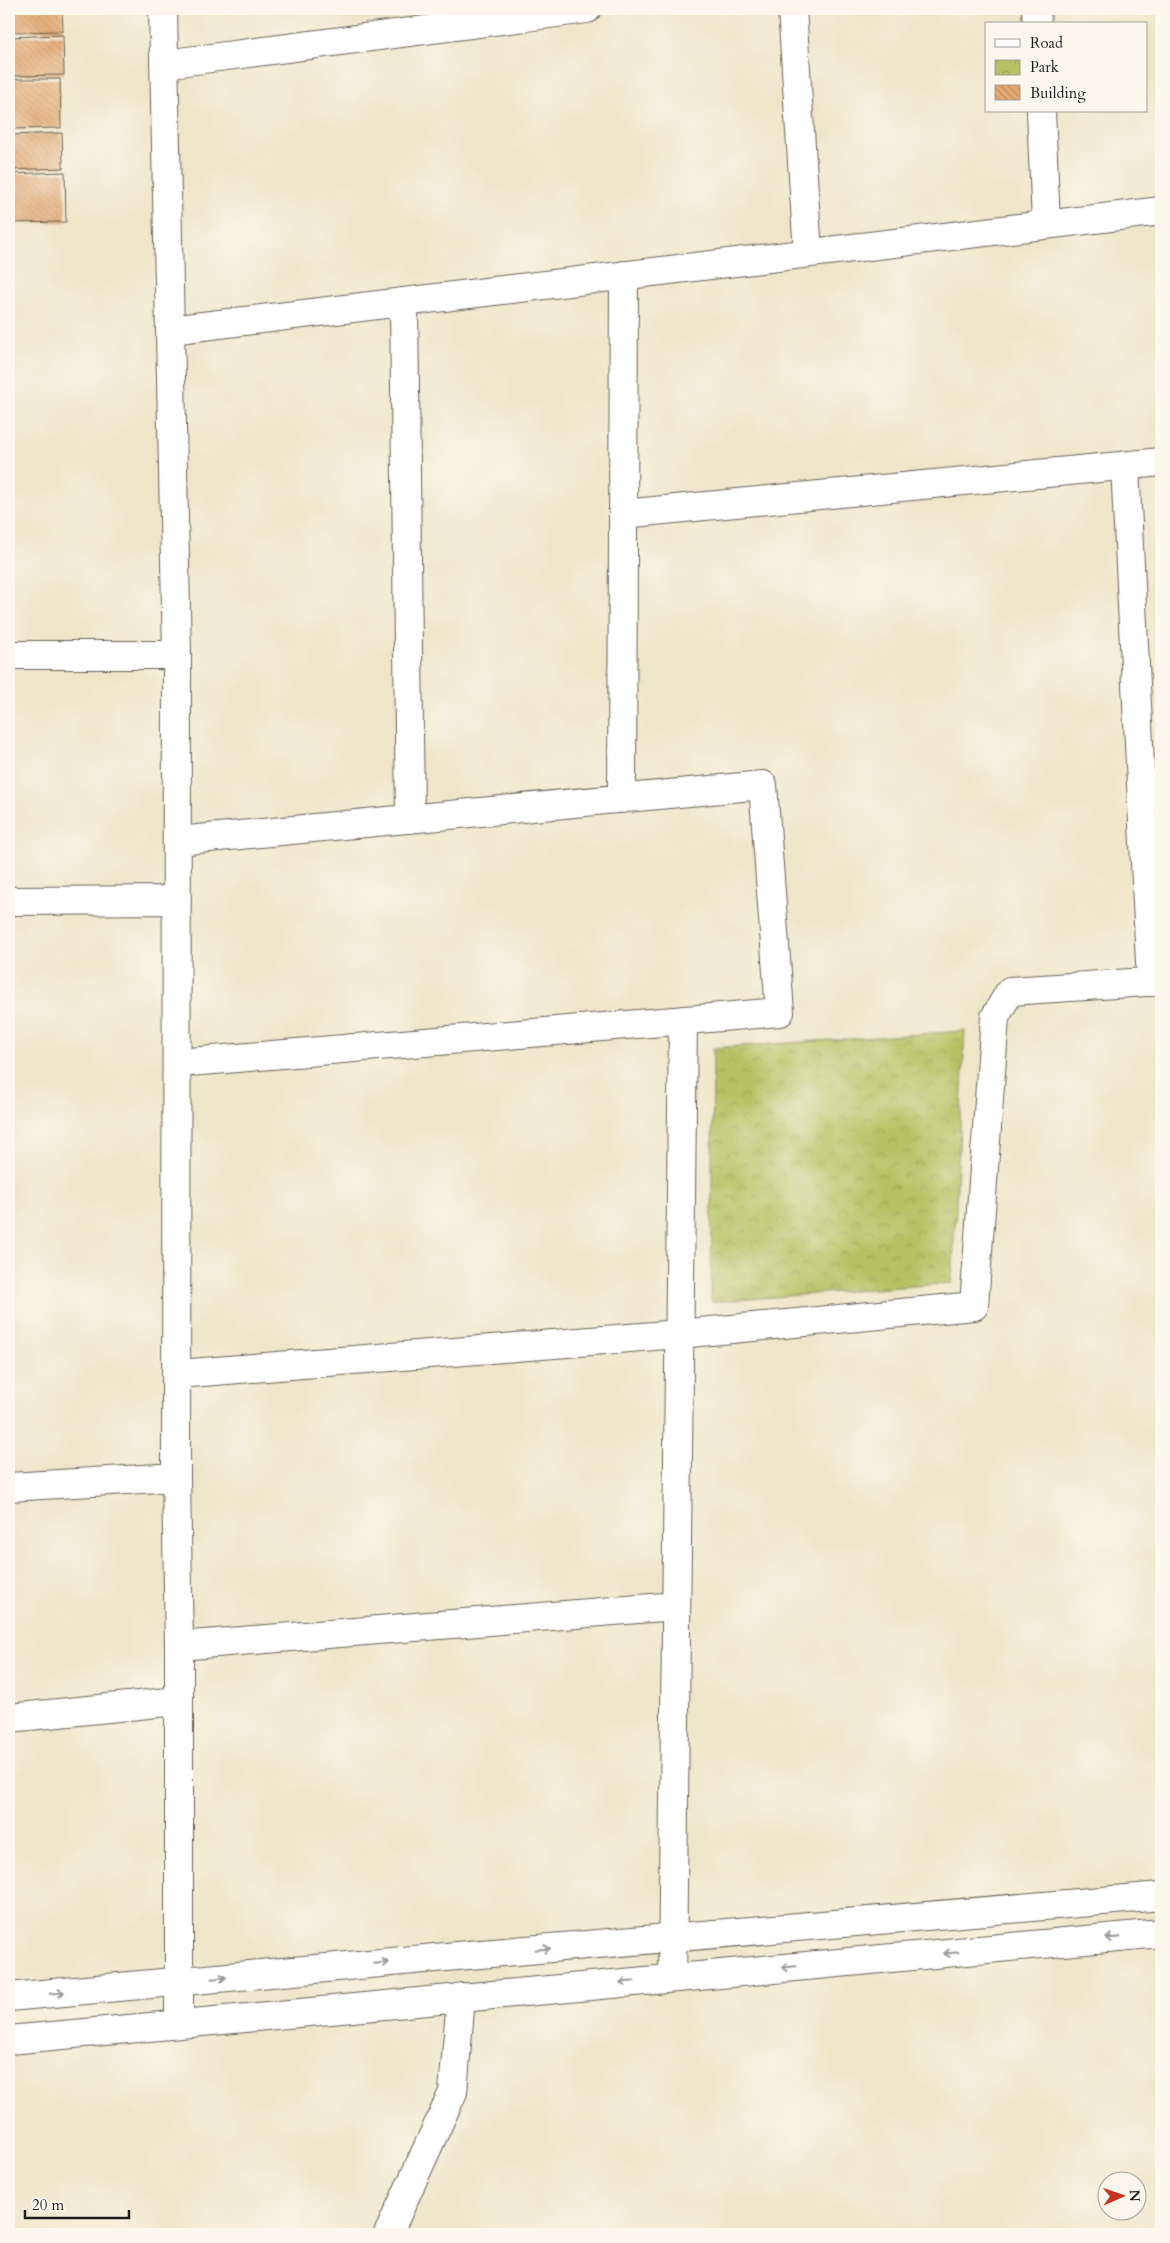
<svg xmlns="http://www.w3.org/2000/svg" width="1170" height="2243" font-family="Cardo,serif">
  <style>
    .park { fill: url(#park-crowns); stroke: #686f40 }
    .building { fill: url(#building-back-hatch) }
    .lines { fill: none; stroke-linecap: round; stroke-linejoin: round }
    .minor-casing { stroke: #666258; stroke-width: 30 }
    .tertiary-casing { stroke: #666258; stroke-width: 30 }
    .minor { stroke: #fff; stroke-width: 28 }
    .tertiary { stroke: #fff; stroke-width: 28 }
    .oneway { stroke: #999 }
  </style>
  <defs>
    <pattern id="park-crowns" width="20" height="18" patternUnits="userSpaceOnUse" patternTransform="scale(1.25)"><rect width="20" height="18" fill="#b5c264"/><path d="M2 6a3 3 0 1 1 6 0M12 15a3 3 0 1 1 6 0" fill="none" stroke="#9ba656"/></pattern>
    <pattern id="building-back-hatch" width="6" height="6" patternUnits="userSpaceOnUse" patternTransform="scale(1.25)"><rect width="6" height="6" fill="#e3a870"/><path d="M-1 5l2 2M0 0l6 6M5-1l2 2" fill="none" stroke="#c29060"/></pattern>
  </defs>
  <rect width="100%" height="100%" fill="#fbf7ec"/>
  <filter id="ink" filterUnits="userSpaceOnUse"><feTurbulence type="fractalNoise" baseFrequency=".02" numOctaves="2"/><feDisplacementMap in="SourceGraphic" scale="10" xChannelSelector="R" yChannelSelector="G"/><feConvolveMatrix kernelMatrix="1 2 1 2 8 2 1 2 1" color-interpolation-filters="sRGB"/></filter>
  <filter id="wash" filterUnits="userSpaceOnUse"><feTurbulence type="fractalNoise" baseFrequency=".0096" numOctaves="4" result="noise"/><feDisplacementMap in="SourceGraphic" scale="20" xChannelSelector="R" yChannelSelector="G"/><feGaussianBlur stdDeviation="1.12" result="paint"/><feColorMatrix in="noise" values="0 0 0 0 0 0 0 0 0 0 0 0 0 0 0 0 0 1.4 0 .05"/><feComposite in="paint" operator="in"/></filter>
  <g filter="url(#wash)">
    <rect width="100%" height="100%" fill="#efe5c8"/>
    <path class="park" d="M965,1031l-13,252 -241,19 2,-254z"/>
    <g id="blocks">
      <path class="building" d="M9,9h53l1,22 -54,1z
        M63,35l1,40 -55,1v-39z
        M9,79h51l1,49 -52,1z
        M62,133l1,35 -54,2v-35z
        M65,172l1,50 -57,1v-49z"/>
    </g>
  </g>
  <g filter="url(#ink)">
    <use href="#blocks" fill-opacity="0" stroke="#666258" stroke-width="1"/>
    <g class="lines">
      <g class="minor-casing">
        <path id="minor" d="M163,9l14,646 -1,822 3,169v378
          M792,9l16,244
          M1036,9l1,15
          M164,64l423,-55
          M1041,111l5,113
          M404,302l6,517
          M170,330l991,-119
          M1125,466l26,516
          M623,514l538,-52
          M9,655h168
          M622,799l2,-524
          M177,841l586,-56 17,227 -602,51
          M9,901l168,-1
          M178,1374l501,-40 295,-28 21,-289 15,-26 151,-10
          M9,1487l167,-10
          M179,1646l497,-40
          M9,1718l169,-17
          M672,1978l11,-958
          M388,2234l65,-142 8,-95"/>
      </g>
      <g class="tertiary-casing">
        <path id="tertiary" d="M9,1997l448,-41 704,-60
          M9,2040l1152,-107"/>
      </g>
      <use href="#minor" class="minor"/>
      <use href="#tertiary" class="tertiary"/>
    </g>
    <defs><path id="oneway-shaft" d="M-6 0H5M1.5-3L5.5 0L1.5 3" fill="none" stroke-width="1.6" stroke-linecap="round" stroke-linejoin="round" transform="scale(1.25)"/></defs>
    <g class="oneway">
      <use href="#oneway-shaft" transform="translate(1113 1938) rotate(175)"/>
      <use href="#oneway-shaft" transform="translate(543 1949) rotate(-5)"/>
      <use href="#oneway-shaft" transform="translate(951 1953) rotate(175)"/>
      <use href="#oneway-shaft" transform="translate(381 1963) rotate(-5)"/>
      <use href="#oneway-shaft" transform="translate(789 1967) rotate(175)"/>
      <use href="#oneway-shaft" transform="translate(219 1978) rotate(-5)"/>
      <use href="#oneway-shaft" transform="translate(627 1982) rotate(175)"/>
      <use href="#oneway-shaft" transform="translate(57 1993) rotate(-5)"/>
    </g>
  </g>
  <rect width="1170" height="2243" fill="none" stroke="#fbf7ec" stroke-width="30"/>
  <rect x="985" y="22" width="162" height="90" fill="#fbf7ec" stroke="#a29f99"/>
  <rect x="995" y="39" width="25" height="8" fill="#ffffff" stroke="#a29f99"/>
  <text x="1030" y="48" font-size="15" fill="#1c1c1c">Road</text>
  <rect x="995" y="60" width="25" height="15" fill="url(#park-crowns)" stroke="#a29f99"/>
  <text x="1030" y="72" font-size="15" fill="#1c1c1c">Park</text>
  <rect x="995" y="85" width="25" height="15" fill="url(#building-back-hatch)" stroke="#a29f99"/>
  <text x="1030" y="98" font-size="15" fill="#1c1c1c">Building</text>
  <g transform="translate(1122 2196) rotate(88)"><circle r="24" fill="#fbf7ec" stroke="#a29f99"/>
  <path d="M0-4L9 19L0 12L-9 19Z" fill="#c8321e"/>
  <text y="-8" font-size="14" font-weight="bold" text-anchor="middle" fill="#1c1c1c">N</text>
  </g>
  <path d="M25 2210v8h104v-8" fill="none" stroke="#1c1c1c" stroke-width="2.5"/>
  <text x="32" y="2210" font-size="15" fill="#1c1c1c" stroke="#fbf7ec" stroke-width="4" paint-order="stroke">20 m</text>
</svg>
